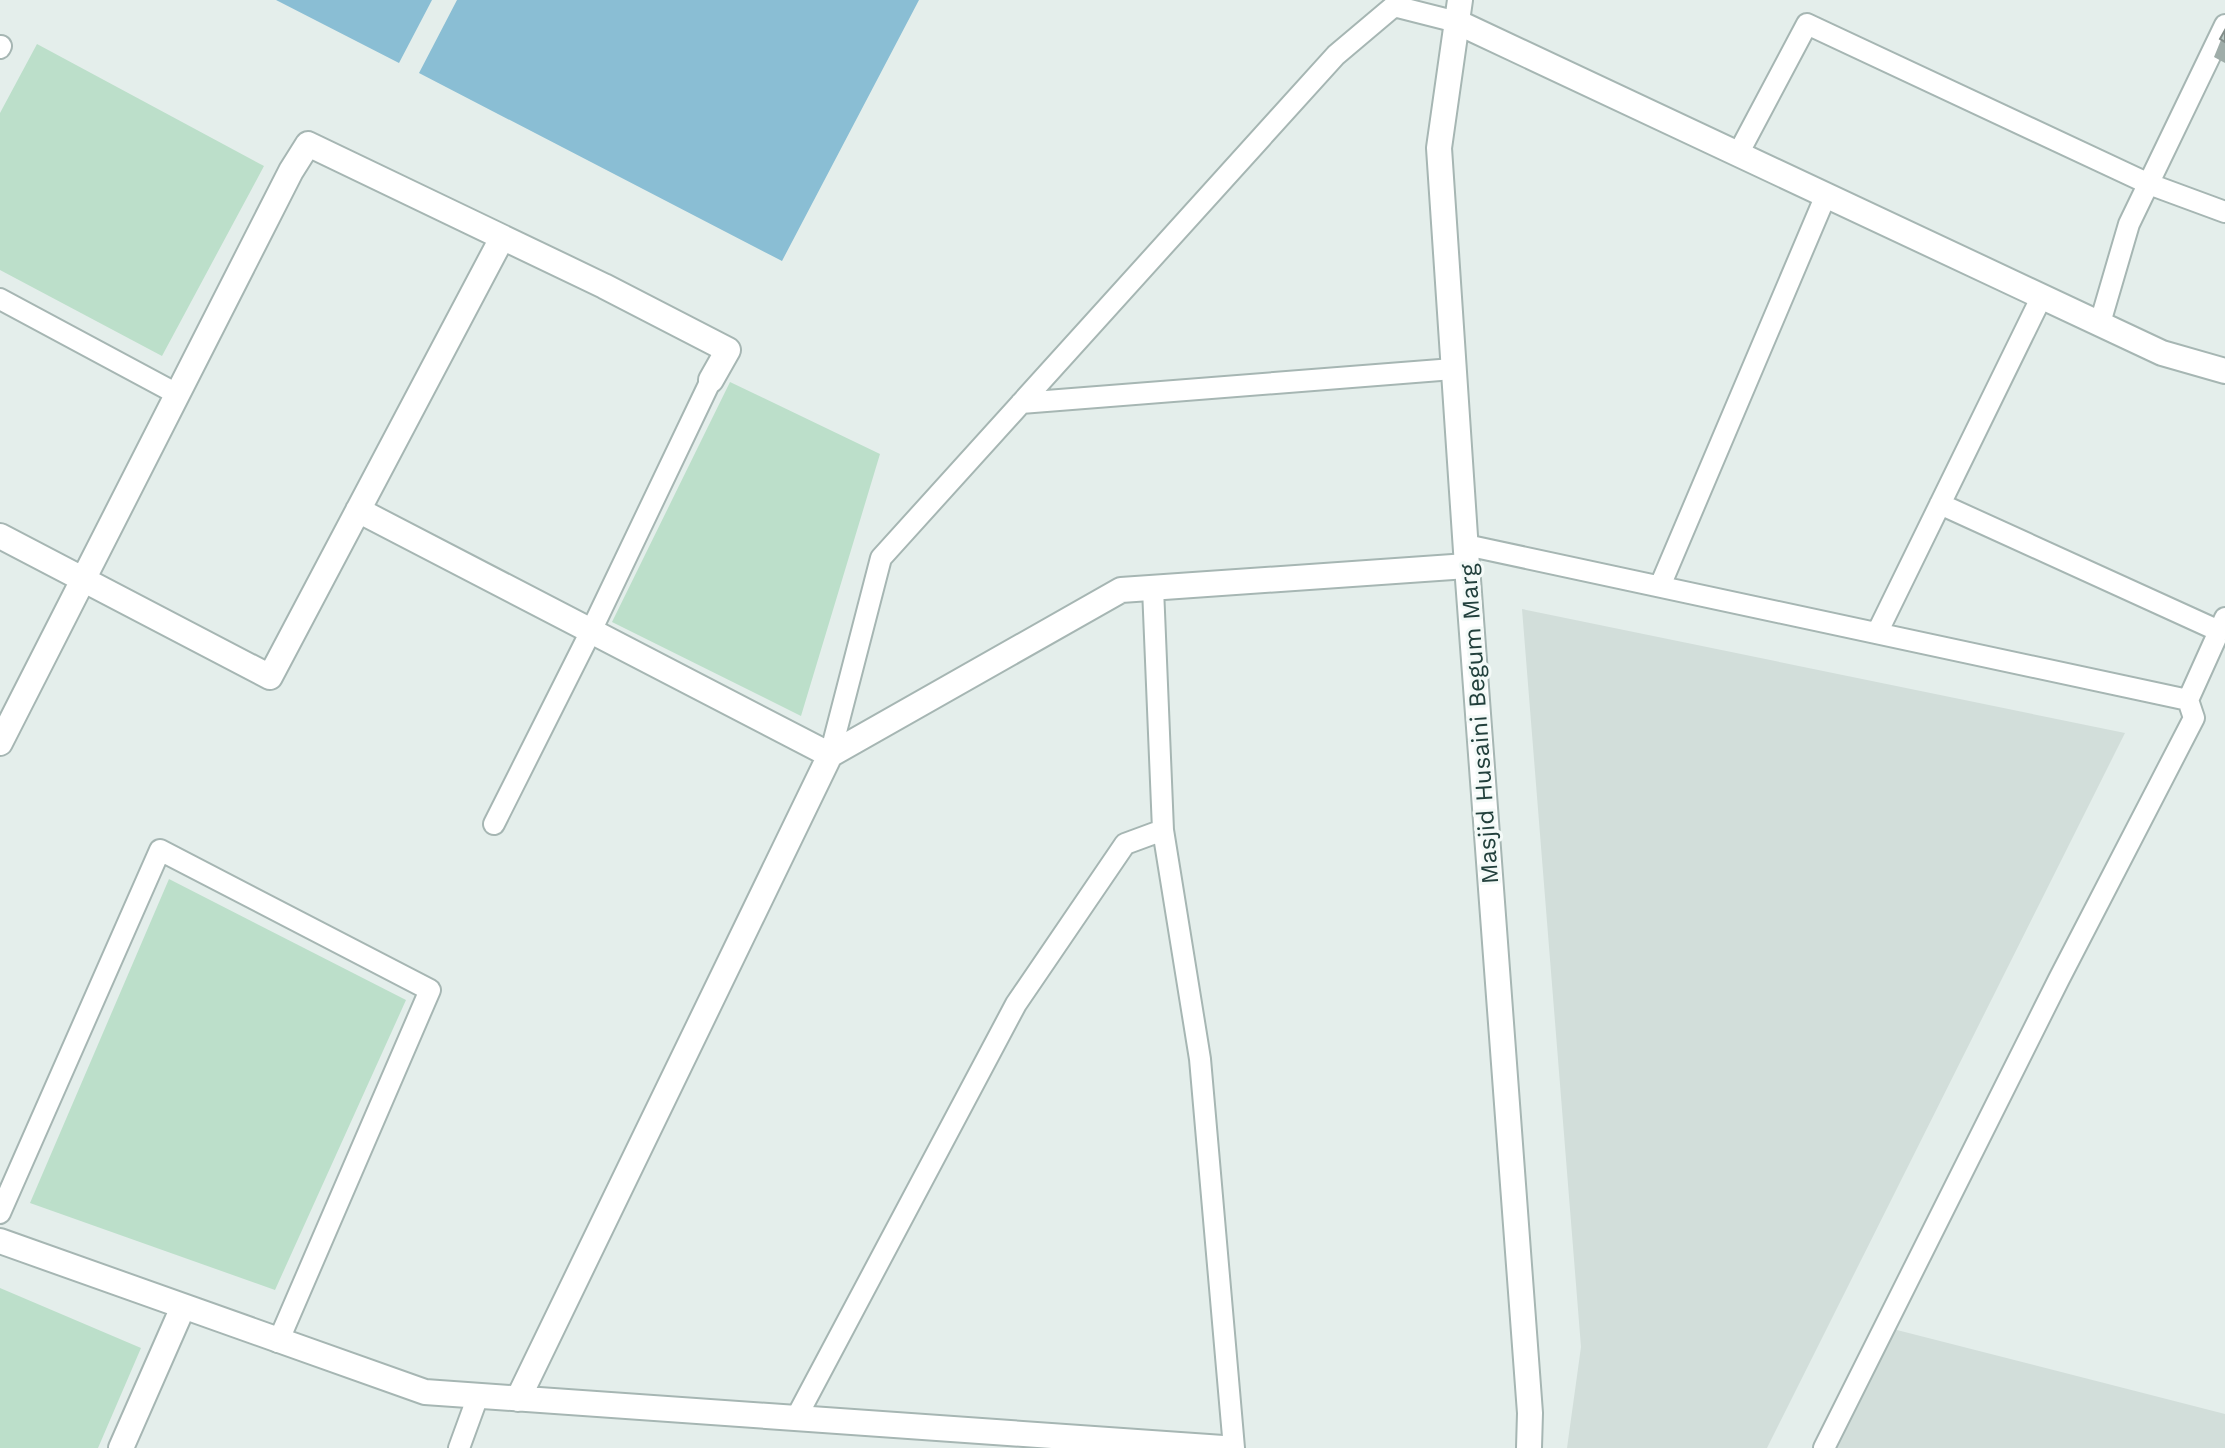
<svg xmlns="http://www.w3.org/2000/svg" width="2225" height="1448" font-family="'Work Sans',sans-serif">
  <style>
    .built { fill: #d2deda }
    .green { fill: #bcdfca }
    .water { fill: #8abed4 }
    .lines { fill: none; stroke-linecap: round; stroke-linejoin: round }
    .service-casing { stroke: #a6b6b3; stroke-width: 24 }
    .minor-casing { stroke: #a6b6b3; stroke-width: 28 }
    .tertiary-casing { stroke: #a6b6b3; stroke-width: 28 }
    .service { stroke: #fff; stroke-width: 20 }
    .minor { stroke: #fff; stroke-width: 24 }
    .tertiary { stroke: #fff; stroke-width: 24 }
    .wall { fill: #9fada9 }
    .building { fill: #b9c9c4; stroke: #828d89; stroke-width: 2 }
    .labels { text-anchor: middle; stroke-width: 6; stroke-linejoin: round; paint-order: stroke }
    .street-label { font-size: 24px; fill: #22403c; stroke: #f4faf8 }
  </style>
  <rect width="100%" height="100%" fill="#e4eeeb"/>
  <path class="built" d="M1522,609l603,124 -358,715h-200l14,-101z
    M1893,1329l332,85v34h-388z"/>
  <path class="green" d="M37,44l227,122 -102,190 -162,-86v-157z
    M730,382l150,72 -79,262 -189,-94z
    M169,879l237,121 -131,290 -245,-87z
    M0,1288l141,60 -43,100h-98z"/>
  <path class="water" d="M276,0h156l-33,63z
    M457,0h462l-137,261 -363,-188z"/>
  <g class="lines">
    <g class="service-casing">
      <path id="service" d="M0,48l1,-2
        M1738,154l69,-130 342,160 76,28
        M0,299l177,95
        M2100,323l29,-99 96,-199
        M1021,403l432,-34
        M1940,504l279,127
        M1466,545l722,155
        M1660,586l166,-391
        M1877,633l165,-337
        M830,755l51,-197 455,-503 58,-49 63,16
        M494,824l97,-193 120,-251
        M1163,830l37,229 34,389
        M0,1213l160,-363 270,140 -152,352
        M796,1418l220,-414 109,-160 38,-14 -10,-242
        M459,1448l19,-52
        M1824,1448l235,-469 135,-261 -6,-18 37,-82"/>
    </g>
    <g class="minor-casing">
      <path id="minor" d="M1457,22l705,331 63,18
        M358,510l472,245
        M0,536l270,141 232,-439
        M0,743l291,-572 17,-27 296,142 124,64 -17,30
        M0,1241l425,151 798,56
        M518,1399l312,-644 291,-165 346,-24
        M121,1448l62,-141"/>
    </g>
    <g class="tertiary-casing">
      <path id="tertiary" d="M1460,0l-21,148 28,418 63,847 -1,35"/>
    </g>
    <use href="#service" class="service"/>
    <use href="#minor" class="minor"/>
    <use href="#tertiary" class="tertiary"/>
  </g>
  <path class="wall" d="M2225,30v33l-11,-6z"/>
  <path class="building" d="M2225,30v12l-5,-3z"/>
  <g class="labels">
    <g class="street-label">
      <text transform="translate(1479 724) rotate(-94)" y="8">Masjid Husaini Begum Marg</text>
    </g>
  </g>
</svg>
